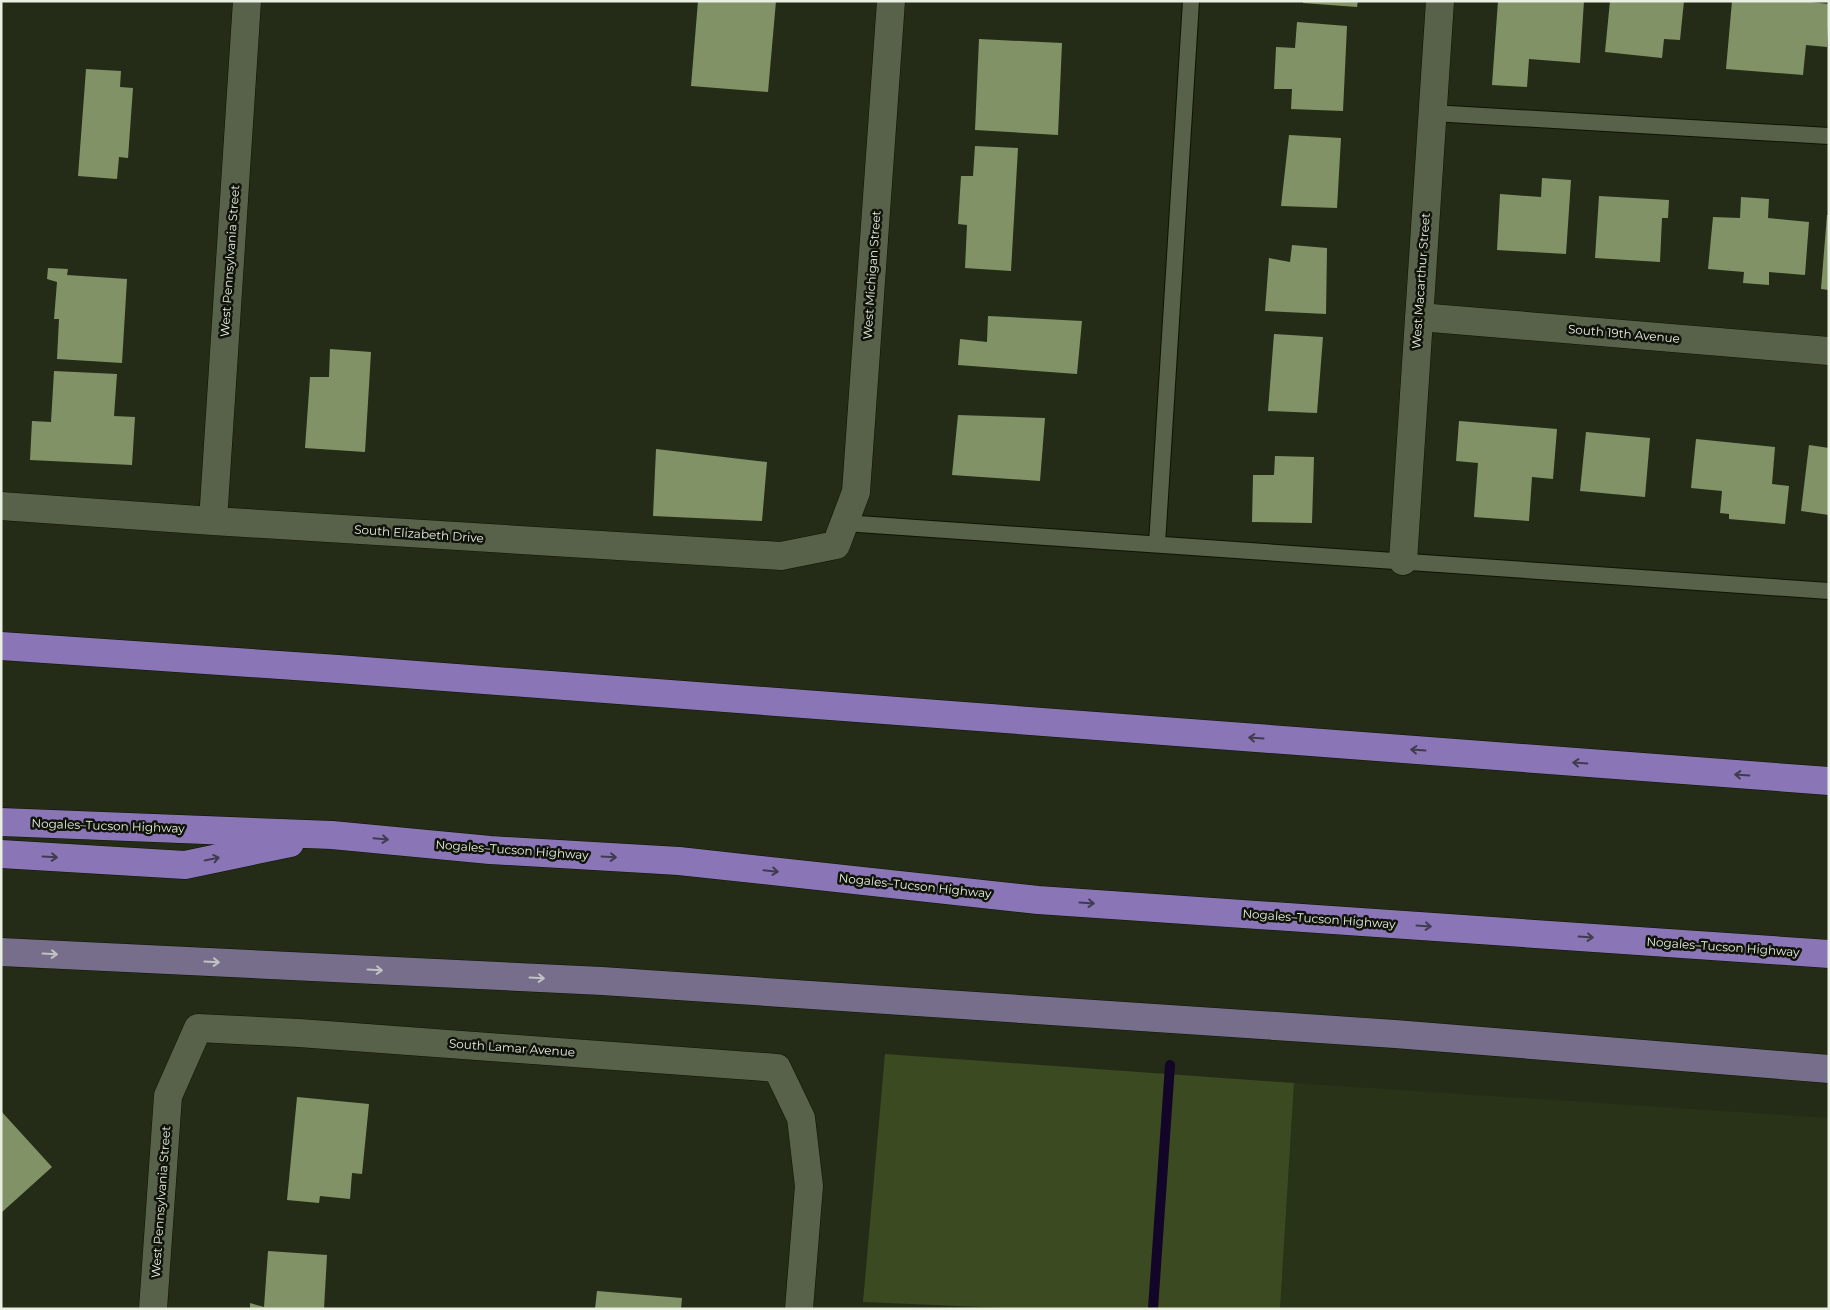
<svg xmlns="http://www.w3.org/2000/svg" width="1830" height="1310" font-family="Montserrat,sans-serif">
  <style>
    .built { fill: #283317 }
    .green { fill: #3b4a21 }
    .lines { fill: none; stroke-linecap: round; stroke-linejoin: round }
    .stream { stroke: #120527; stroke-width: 10 }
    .building { fill: #819366 }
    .service-casing { stroke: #0d1403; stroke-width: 18 }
    .minor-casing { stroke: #0d1403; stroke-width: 29 }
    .primary-casing { stroke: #0d1403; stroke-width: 29 }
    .motorway-casing { stroke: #0d1403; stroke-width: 29 }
    .service { stroke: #58614a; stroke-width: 16 }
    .minor { stroke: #58614a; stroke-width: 28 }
    .primary { stroke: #766e8b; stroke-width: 28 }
    .motorway { stroke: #8a76b6; stroke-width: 28 }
    .oneway { stroke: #403b4f }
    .oneway2 { stroke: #c1c2c3 }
    .labels { text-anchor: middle; stroke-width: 5; stroke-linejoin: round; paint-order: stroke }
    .street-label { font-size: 12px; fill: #e9efe1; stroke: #0f130a }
  </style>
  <rect width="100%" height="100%" fill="#242c17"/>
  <path class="built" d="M1294,1083l535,35v191h-549z"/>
  <path class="green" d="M885,1054l409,29 -14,226h-253l-164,-7z"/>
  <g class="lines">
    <path class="stream" d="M1153,1309l17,-244"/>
  </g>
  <path class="building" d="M698,1h78l-8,91 -77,-6z
    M1303,1h55l-1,6 -54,-4z
    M1498,1h86l-4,62 -51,-4 -2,28 -35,-2z
    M1610,1h74l-4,39 -16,-1 -2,19 -57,-6z
    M1732,1h70l27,3 -2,43 -21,-2 -3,30 -77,-6z
    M1297,22l50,4 -4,85 -52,-2 1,-20h-18l2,-42 19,1z
    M979,39l83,4 -4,92 -83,-5z
    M86,69l35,2 -1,16 13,1 -5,70 -9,-1 -2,22 -39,-3z
    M1289,135l52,3 -4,70 -56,-2z
    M975,146l43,2 -7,123 -46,-3 2,-43 -9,-1 3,-48h12z
    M1542,178l29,2 -5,74 -69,-4 3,-56 41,3z
    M1599,196l70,4 -1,18h-6l-2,44 -65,-4z
    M1741,197l28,2 -1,19 41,4 -4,53 -36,-3v13l-26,-2 1,-11 -36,-3 5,-52 27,1z
    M1827,215h2v75l-8,-1z
    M1292,245l35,3 -1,66 -61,-3 4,-53 21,4z
    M48,268l20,1 -1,6 60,4 -5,84 -65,-4 2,-40h-5l3,-37 -10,-3z
    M988,316l94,5 -5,53 -119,-9 2,-26 27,3z
    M1274,334l49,3 -6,76 -49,-2z
    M330,349l41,3 -6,100 -60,-4 5,-71h19z
    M54,371l63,3 -3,42 21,1 -3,48 -102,-5 2,-39 19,1z
    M958,415l87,3 -5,63 -88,-6z
    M1459,421l98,8 -4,50 -21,-2 -3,44 -55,-4 4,-54 -22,-2z
    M1586,432l64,6 -5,59 -65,-6z
    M1696,439l79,8 -3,37 17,2 -4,38 -56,-5v-5l-9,-1 2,-22 -31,-3z
    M1809,445l20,3v67l-28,-4z
    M656,449l111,13 -5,59 -109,-5z
    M1275,456l39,1 -2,66 -60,-1 1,-47h21z
    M297,1097l72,7 -7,70 -10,-1 -2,26 -30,-3 -1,7 -32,-3z
    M1,1111l51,56 -51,46z
    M268,1251l59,4 -3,54h-74v-6l14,4z
    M597,1291l85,7 -1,11h-86z"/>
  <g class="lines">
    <g class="service-casing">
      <path id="service" d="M1432,113l397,23
        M844,523l985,68
        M1157,544l34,-543"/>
    </g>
    <g class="minor-casing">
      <path id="minor" d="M1419,317l410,34
        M1,506l212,15 568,35 55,-11 20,-53 35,-491
        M213,521l34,-520
        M1403,561l37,-560
        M153,1309l15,-213 30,-68 101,5 478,35 24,50 8,68 -10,123"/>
    </g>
    <g class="primary-casing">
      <path id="primary" d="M1,952l601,29 793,53 434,35"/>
    </g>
    <g class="motorway-casing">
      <path id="motorway" d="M1,646l337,23 1491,112
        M1,822l331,13 158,15 189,11 359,39 791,54
        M1,854l184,11 105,-22"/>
    </g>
    <use href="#service" class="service"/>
    <use href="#minor" class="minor"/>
    <use href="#primary" class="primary"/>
    <use href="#motorway" class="motorway"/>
  </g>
  <defs><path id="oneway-shaft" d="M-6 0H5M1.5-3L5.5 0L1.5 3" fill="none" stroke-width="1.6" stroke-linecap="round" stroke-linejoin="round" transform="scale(1.25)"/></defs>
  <g class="oneway">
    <use href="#oneway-shaft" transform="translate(1256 738) rotate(-176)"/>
    <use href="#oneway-shaft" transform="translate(1418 750) rotate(-176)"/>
    <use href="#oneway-shaft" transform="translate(1580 763) rotate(-176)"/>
    <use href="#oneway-shaft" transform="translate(1742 775) rotate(-176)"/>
    <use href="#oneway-shaft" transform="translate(381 839) rotate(5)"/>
    <use href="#oneway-shaft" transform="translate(50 857) rotate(3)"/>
    <use href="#oneway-shaft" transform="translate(609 857) rotate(3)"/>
    <use href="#oneway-shaft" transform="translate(212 859) rotate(-11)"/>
    <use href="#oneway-shaft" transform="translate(771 871) rotate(6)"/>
    <use href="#oneway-shaft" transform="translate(1087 903) rotate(4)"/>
    <use href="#oneway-shaft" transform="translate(1424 926) rotate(4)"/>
    <use href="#oneway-shaft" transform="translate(1586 937) rotate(4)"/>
  </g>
  <g class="oneway2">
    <use href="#oneway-shaft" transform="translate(50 954) rotate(3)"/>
    <use href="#oneway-shaft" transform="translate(212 962) rotate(3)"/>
    <use href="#oneway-shaft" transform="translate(375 970) rotate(3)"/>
    <use href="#oneway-shaft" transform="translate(537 978) rotate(3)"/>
  </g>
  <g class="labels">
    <g class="street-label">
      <text transform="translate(230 261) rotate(-86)" y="4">West Pennsylvania Street</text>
      <text transform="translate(872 275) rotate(-86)" y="4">West Michigan Street</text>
      <text transform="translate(1421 281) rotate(-86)" y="4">West Macarthur Street</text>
      <text transform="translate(1624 334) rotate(5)" y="4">South 19th Avenue</text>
      <text transform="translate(419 534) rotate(4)" y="4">South Elizabeth Drive</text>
      <text transform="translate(108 826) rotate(2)" y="4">Nogales–Tucson Highway</text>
      <text transform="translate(512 850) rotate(4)" y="4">Nogales–Tucson Highway</text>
      <text transform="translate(915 886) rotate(6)" y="4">Nogales–Tucson Highway</text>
      <text transform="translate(1319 919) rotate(4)" y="4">Nogales–Tucson Highway</text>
      <text transform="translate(1723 947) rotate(4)" y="4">Nogales–Tucson Highway</text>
      <text transform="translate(512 1048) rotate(4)" y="4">South Lamar Avenue</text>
      <text transform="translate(161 1202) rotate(-86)" y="4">West Pennsylvania Street</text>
    </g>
  </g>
  <rect width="1830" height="1310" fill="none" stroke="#e9efe1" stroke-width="5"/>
</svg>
